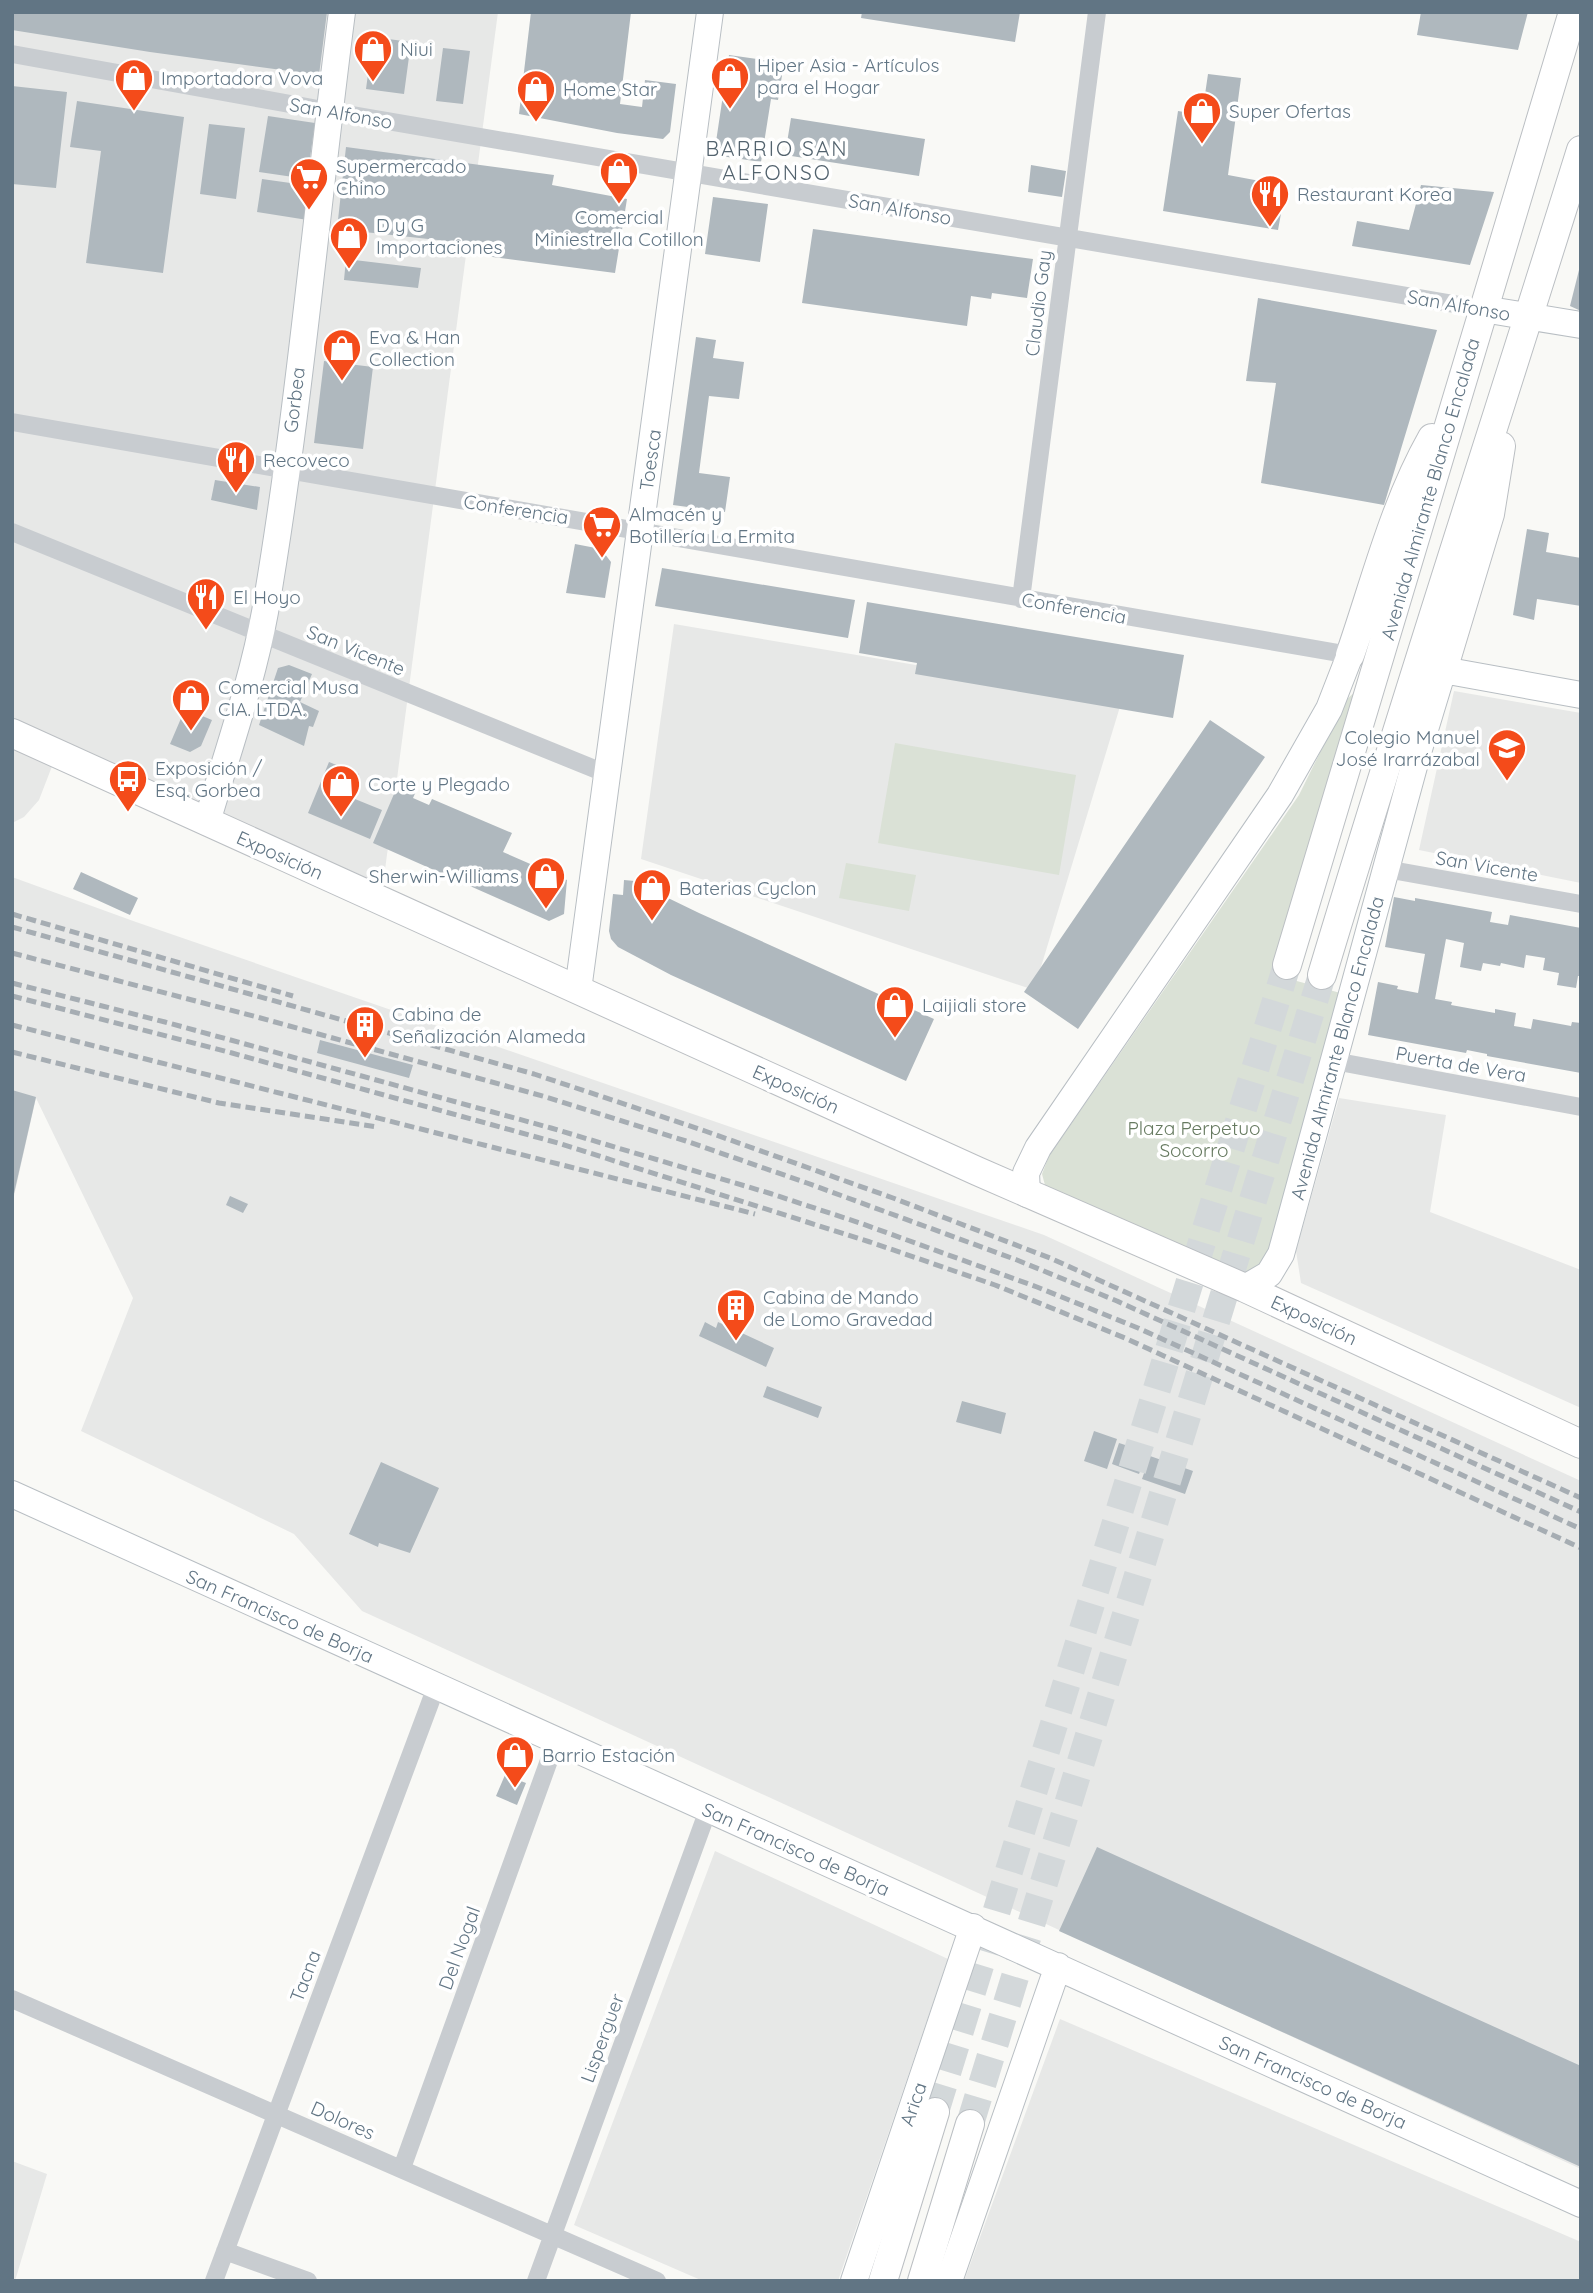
<svg xmlns="http://www.w3.org/2000/svg" width="1593" height="2293" font-family="Quicksand,sans-serif">
  <style>
    .built { fill: #e7e8e7 }
    .green { fill: #dae1d6 }
    .building { fill: #afb8be }
    .lines { fill: none; stroke-linecap: round; stroke-linejoin: round }
    .primary-tunnel { stroke: #d3d8da; stroke-width: 28; stroke-dasharray: 28 14; stroke-linecap: butt }
    .secondary-casing { stroke: #b8bec3; stroke-width: 28 }
    .primary-casing { stroke: #bbbfc3; stroke-width: 30 }
    .street { stroke: #c8ccd0; stroke-width: 18 }
    .secondary { stroke: #fff; stroke-width: 26 }
    .primary { stroke: #fff; stroke-width: 28 }
    .rail { stroke: #a6adb3; stroke-width: 5; stroke-dasharray: 10 5; stroke-linecap: butt }
    .labels { text-anchor: middle; stroke-width: 7; stroke-linejoin: round; paint-order: stroke }
    .poi-label { font-size: 19px; fill: #617584; stroke: #fff; text-anchor: start }
    .street-label { font-size: 19px; fill: #617584; stroke: #fff }
    .park-label { font-size: 19px; fill: #667a60; stroke: #fff }
    .neighbourhood-label { font-size: 21px; letter-spacing: 2px; fill: #53636e; stroke: #fff }
  </style>
  <rect width="100%" height="100%" fill="#f9f9f6"/>
  <path class="built" d="M12,12h486l-115,873 -322,-142 -22,57 -15,17 -12,6z
    M674,624l448,76 -88,290 -393,-131z
    M1454,691l127,22v170l-162,-33z
    M12,877l124,45 908,313 537,246v688l-1219,-558 -68,-77 -213,-103 52,-133 -97,-200 -24,107z
    M1339,1098l107,17 -16,97 151,58v138l-280,-125 -5,-32z
    M715,1851l233,108 -110,322h-135l-129,-56z
    M1060,2019l521,223v39h-617z
    M12,2161l35,13 -32,107h-3z"/>
  <path class="green" d="M1357,690l-82,285 69,19 -71,267 -24,15 -203,-87 -4,-15 7,-18 250,-361 47,-95z
    M895,743l181,32 -17,100 -181,-32z
    M846,863l70,12 -7,36 -70,-13z"/>
  <path class="building" d="M12,12h315l-8,63 -169,-23 -138,-22z
    M531,12h100l-11,92 22,3 3,-27 31,4 -6,48 -7,7 -46,-6 -98,-19z
    M862,12h158l-5,30 -154,-24z
    M1421,12h107l-10,38 -101,-15z
    M373,37l38,5 -7,52 -38,-5z
    M443,48l27,3 -7,53 -27,-3z
    M729,55l55,8 -6,37 -7,-1 -10,63 -47,-7z
    M1208,74l33,4 -13,97 58,11 -8,44 -115,-19 15,-100 24,4z
    M12,86l55,6 -11,96 -44,-4z
    M77,101l107,16 -21,156 -77,-10 15,-112 -31,-4z
    M268,116l47,7 -8,56 -48,-7z
    M791,118l134,21 -6,37 -134,-21z
    M209,124l36,4 -9,71 -36,-5z
    M346,147l208,28 -2,10 75,14 -12,74 -153,-20 3,-10 -128,-14z
    M1031,165l35,6 -4,26 -34,-5z
    M262,179l57,8 -5,34 -57,-9z
    M1421,185l73,7 -24,73 -118,-19 5,-25 52,9z
    M713,197l55,7 -8,58 -55,-8z
    M813,229l220,30 -6,39 -35,-5 -1,6 -20,-3 -4,30 -165,-23z
    M346,259l75,9 -3,20 -74,-8z
    M1580,266h1v45l-11,-5z
    M1258,298l179,32 -53,175 -123,-22 15,-100 -30,-2z
    M696,337l20,3 -3,18 31,4 -5,37 -30,-3 -10,77 31,4 -5,35 -52,-7z
    M324,361l49,6 -10,82 -49,-6z
    M215,480l45,7 -3,23 -46,-10z
    M1527,529l22,4 -3,19 35,6v48l-44,-7 -3,21 -21,-5z
    M575,544l26,5 10,13 -6,36 -39,-5z
    M662,568l193,32 -7,38 -193,-32z
    M867,602l317,53 -11,63 -258,-44 2,-11 -58,-10z
    M289,665l23,9 -12,28 19,9 -6,16 -4,-1 -5,20 -45,-21 19,-57z
    M185,709l27,11 -11,26 -11,6 -20,-8z
    M1210,720l55,37 -187,272 -54,-37z
    M329,762l30,12 -9,23 32,13 -12,29 -62,-26z
    M400,780l18,7 -5,11 16,7 3,-6 80,34 -9,19 64,28 -3,34 -15,7 -176,-78z
    M81,872l57,26 -8,17 -57,-26z
    M624,880l44,4 -2,13 33,16 235,106 -28,62 -235,-106 -53,-28 -7,-8 -2,-8 4,-37 10,1z
    M1394,897l21,4v-3l77,14 -2,10 18,3 2,-10 71,13v48h-3l-2,12 -19,-3 2,-12 -16,-3 2,-12 -19,-3 -2,13 -23,-5 -1,3 -17,-3 -2,8 -21,-4 4,-24 -18,-4 -11,60 17,3 -1,3 44,8v-4l21,4 -2,13 17,3 2,-10 38,7 1,-4 9,1v50l-94,-17v-2l-20,-4 -1,3 -98,-18 10,-53 20,4 -1,3 21,4 7,-39 -40,-7z
    M320,1040l93,25 -4,13 -92,-25z
    M12,1090l24,7 -23,101h-1z
    M230,1196l18,8 -5,9 -17,-8z
    M705,1322l11,6 2,-6 56,26 -8,19 -67,-31z
    M767,1386l55,21 -4,11 -55,-21z
    M962,1401l44,12 -5,21 -45,-12z
    M1094,1431l23,8 -10,30 -23,-8z
    M1119,1443l28,9 -8,22 -27,-10z
    M1150,1456l43,15 -8,23 -43,-15z
    M381,1462l58,26 -29,65 -31,-10 -1,4 -29,-13z
    M505,1775l21,8 -9,22 -21,-9z
    M1097,1847l484,219v101l-522,-236z"/>
  <g class="lines">
    <path class="primary-tunnel" d="M935,2112l352,-1147
      M970,2124l352,-1149"/>
    <g class="secondary-casing">
      <path id="secondary" d="M1483,309l98,16
        M207,822c20,-69 45,-139 58,-210 34,-198 51,-400 77,-600
        M578,990l132,-978
        M1027,1194l-1,-21 12,-25 242,-353 49,-86 21,-54
        M1245,1288l24,-14 12,-20 135,-495 27,-89 138,25
        M12,1494l1569,710
        M854,2281l119,-354
        M949,2281l109,-315"/>
    </g>
    <g class="primary-casing">
      <path id="primary" d="M1350,655c25,-72 44,-150 82,-217
        M1443,670l47,-156 11,-68
        M12,733l965,438 268,117 336,156
        M1287,965l286,-953
        M1322,975c83,-276 173,-550 259,-825
        M883,2281l52,-169
        M922,2281l48,-157"/>
    </g>
    <path class="street" d="M12,54l317,57 1154,198
      M12,422l1338,233
      M12,532l595,242
      M1021,599l76,-587
      M1386,869l195,35
      M1334,1061l247,46
      M12,1999l645,282
      M402,2168l154,-427
      M225,2251l83,30
      M214,2281l222,-594
      M536,2281l172,-471"/>
    <use href="#secondary" class="secondary"/>
    <use href="#primary" class="primary"/>
    <path class="rail" d="M12,914l281,82
      M12,927l522,147 171,57 188,67 157,60 531,240
      M12,953l245,64 289,80 140,44 121,42 210,77 100,41 464,211
      M12,983l153,39 386,106 221,66 88,29 177,64 101,41 443,201
      M12,996l220,57 326,90 312,99 125,43 130,53 456,210
      M12,1025l743,189
      M12,1052l207,51 159,24"/>
  </g>
  <defs>
    <g id="shop-pin" transform="scale(2.0125)"><path d="M0 17L-7.5 6A9.5 9.5 0 1 1 7.5 6Z" fill="#f44b1a" stroke="#fff"/><path d="M-5-2.5h2.3a2.7 3.5 0 0 1 5.4 0H5L5.5 6h-11ZM-1.5-2.5h3a1.5 2.3 0 0 0-3 0Z" fill="#fff"/></g>
    <g id="supermarket-pin" transform="scale(2.0125)"><path d="M0 17L-7.5 6A9.5 9.5 0 1 1 7.5 6Z" fill="#f44b1a" stroke="#fff"/><path d="M-6-5.5h2.5l.6 2H6L4.5 2H-2.5L-4.4-4H-6ZM-1.5 3.2a1.3 1.3 0 1 0 .1 0ZM3 3.2a1.3 1.3 0 1 0 .1 0Z" fill="#fff"/></g>
    <g id="restaurant-pin" transform="scale(2.0125)"><path d="M0 17L-7.5 6A9.5 9.5 0 1 1 7.5 6Z" fill="#f44b1a" stroke="#fff"/><path d="M-5-6h1v4h1v-4h1v4h1v-4h1v5L-1.5 .5V6h-2V.5L-5-1ZM5-6V6H3V1.5H1.5Q1.5-4 5-6Z" fill="#fff"/></g>
    <g id="school-pin" transform="scale(2.0125)"><path d="M0 17L-7.5 6A9.5 9.5 0 1 1 7.5 6Z" fill="#f44b1a" stroke="#fff"/><path d="M0-5L7-2L0 1L-7-2ZM-4 1L0 2.5L4 1V4Q0 6-4 4Z" fill="#fff"/></g>
    <g id="bus-pin" transform="scale(2.0125)"><path d="M0 17L-7.5 6A9.5 9.5 0 1 1 7.5 6Z" fill="#f44b1a" stroke="#fff"/><path d="M-5-6H5V4H4V6H2V4H-2V6H-4V4H-5ZM-3.5-4V0h7V-4ZM-3.5 1.2v1.5H-2V1.2ZM2 1.2v1.5H3.5V1.2Z" fill="#fff"/></g>
    <g id="building-pin" transform="scale(2.0125)"><path d="M0 17L-7.5 6A9.5 9.5 0 1 1 7.5 6Z" fill="#f44b1a" stroke="#fff"/><path d="M-4-6H4V6H1V3H-1V6H-4ZM-2.5-4.3h1.7v1.8h-1.7ZM.8-4.3h1.7v1.8H.8ZM-2.5-1h1.7V.8h-1.7ZM.8-1h1.7V.8H.8Z" fill="#fff"/></g>
  </defs>
  <g fill-rule="evenodd">
    <use href="#shop-pin" x="373" y="49"/>
    <use href="#shop-pin" x="730" y="76"/>
    <use href="#shop-pin" x="134" y="78"/>
    <use href="#shop-pin" x="536" y="89"/>
    <use href="#shop-pin" x="1202" y="111"/>
    <use href="#shop-pin" x="619" y="171"/>
    <use href="#supermarket-pin" x="309" y="177"/>
    <use href="#restaurant-pin" x="1270" y="194"/>
    <use href="#shop-pin" x="349" y="236"/>
    <use href="#shop-pin" x="342" y="348"/>
    <use href="#restaurant-pin" x="236" y="460"/>
    <use href="#supermarket-pin" x="602" y="525"/>
    <use href="#restaurant-pin" x="206" y="597"/>
    <use href="#shop-pin" x="191" y="698"/>
    <use href="#school-pin" x="1507" y="748"/>
    <use href="#bus-pin" x="128" y="779"/>
    <use href="#shop-pin" x="341" y="784"/>
    <use href="#shop-pin" x="546" y="876"/>
    <use href="#shop-pin" x="652" y="888"/>
    <use href="#shop-pin" x="895" y="1005"/>
    <use href="#building-pin" x="365" y="1025"/>
    <use href="#building-pin" x="736" y="1308"/>
    <use href="#shop-pin" x="515" y="1755"/>
  </g>
  <g class="labels">
    <g class="poi-label">
      <text x="400" y="56">Niui</text>
      <text x="757" y="72">Hiper Asia - Artículos<tspan x="757" dy="22">para el Hogar</tspan></text>
      <text x="161" y="85">Importadora Vova</text>
      <text x="563" y="96">Home Star</text>
      <text x="1229" y="118">Super Ofertas</text>
      <text x="336" y="173">Supermercado<tspan x="336" dy="22">Chino</tspan></text>
      <text x="1297" y="201">Restaurant Korea</text>
      <text x="619" y="224" text-anchor="middle">Comercial<tspan x="619" dy="22">Miniestrella Cotillon</tspan></text>
      <text x="376" y="232">D y G<tspan x="376" dy="22">Importaciones</tspan></text>
      <text x="369" y="344">Eva &amp; Han<tspan x="369" dy="22">Collection</tspan></text>
      <text x="263" y="467">Recoveco</text>
      <text x="629" y="521">Almacén y<tspan x="629" dy="22">Botillería La Ermita</tspan></text>
      <text x="233" y="604">El Hoyo</text>
      <text x="218" y="694">Comercial Musa<tspan x="218" dy="22">CIA. LTDA.</tspan></text>
      <text x="1480" y="744" text-anchor="end">Colegio Manuel<tspan x="1480" dy="22">José Irarrázabal</tspan></text>
      <text x="155" y="775">Exposición /<tspan x="155" dy="22">Esq. Gorbea</tspan></text>
      <text x="368" y="791">Corte y Plegado</text>
      <text x="519" y="883" text-anchor="end">Sherwin-Williams</text>
      <text x="679" y="895">Baterias Cyclon</text>
      <text x="922" y="1012">Laijiali store</text>
      <text x="392" y="1021">Cabina de<tspan x="392" dy="22">Señalización Alameda</tspan></text>
      <text x="763" y="1304">Cabina de Mando<tspan x="763" dy="22">de Lomo Gravedad</tspan></text>
      <text x="542" y="1762">Barrio Estación</text>
    </g>
    <g class="street-label">
      <text transform="translate(341 113) rotate(10)" y="7">San Alfonso</text>
      <text transform="translate(900 209) rotate(10)" y="7">San Alfonso</text>
      <text transform="translate(1038 303) rotate(-83)" y="7">Claudio Gay</text>
      <text transform="translate(1459 305) rotate(10)" y="7">San Alfonso</text>
      <text transform="translate(294 400) rotate(-83)" y="7">Gorbea</text>
      <text transform="translate(650 460) rotate(-82)" y="7">Toesca</text>
      <text transform="translate(1430 489) rotate(-74)" y="7">Avenida Almirante Blanco Encalada</text>
      <text transform="translate(516 509) rotate(9)" y="7">Conferencia</text>
      <text transform="translate(1074 608) rotate(10)" y="7">Conferencia</text>
      <text transform="translate(356 650) rotate(22)" y="7">San Vicente</text>
      <text transform="translate(280 855) rotate(24)" y="7">Exposición</text>
      <text transform="translate(1487 866) rotate(10)" y="7">San Vicente</text>
      <text transform="translate(1337 1048) rotate(-75)" y="7">Avenida Almirante Blanco Encalada</text>
      <text transform="translate(1461 1064) rotate(10)" y="7">Puerta de Vera</text>
      <text transform="translate(796 1089) rotate(24)" y="7">Exposición</text>
      <text transform="translate(1314 1320) rotate(25)" y="7">Exposición</text>
      <text transform="translate(280 1616) rotate(24)" y="7">San Francisco de Borja</text>
      <text transform="translate(796 1849) rotate(24)" y="7">San Francisco de Borja</text>
      <text transform="translate(459 1948) rotate(-70)" y="7">Del Nogal</text>
      <text transform="translate(305 1976) rotate(-69)" y="7">Tacna</text>
      <text transform="translate(602 2038) rotate(-70)" y="7">Lisperguer</text>
      <text transform="translate(1313 2082) rotate(24)" y="7">San Francisco de Borja</text>
      <text transform="translate(913 2104) rotate(-71)" y="7">Arica</text>
      <text transform="translate(343 2120) rotate(24)" y="7">Dolores</text>
    </g>
    <g class="park-label">
      <text x="1194" y="1135">Plaza Perpetuo<tspan x="1194" dy="22">Socorro</tspan></text>
    </g>
    <g class="neighbourhood-label">
      <text x="777" y="156">BARRIO SAN<tspan x="777" dy="24">ALFONSO</tspan></text>
    </g>
  </g>
  <rect width="1593" height="2293" fill="none" stroke="#617584" stroke-width="28"/>
</svg>
